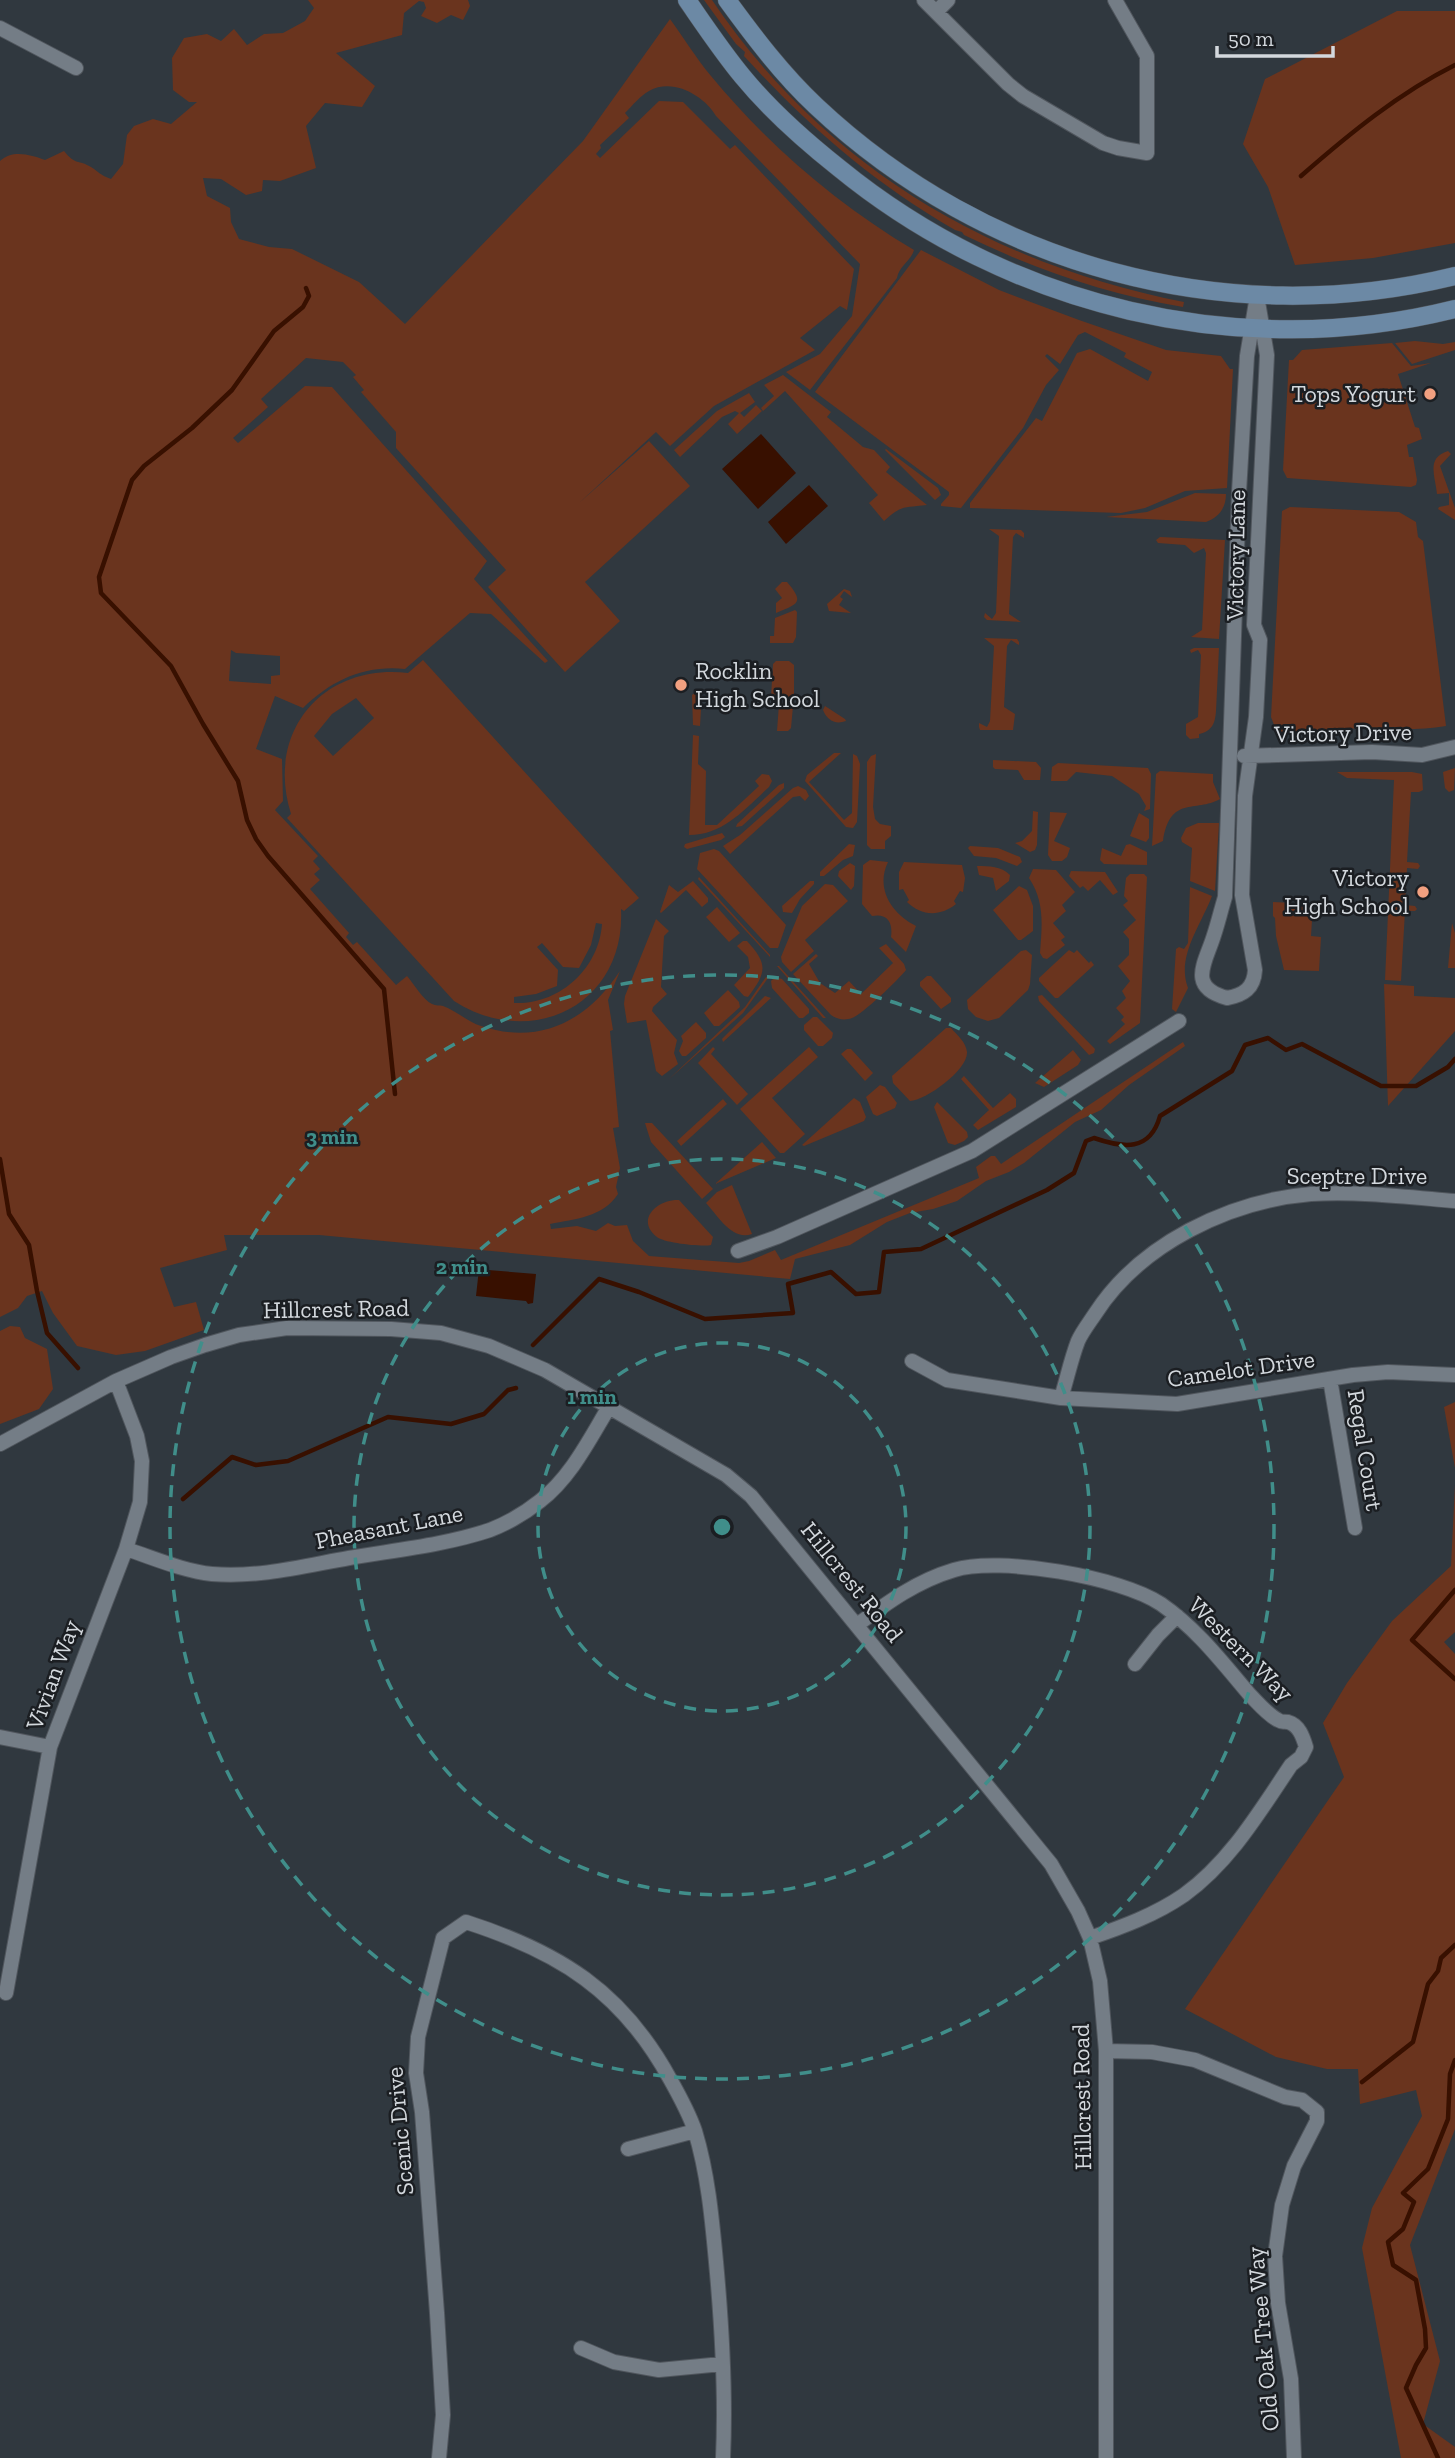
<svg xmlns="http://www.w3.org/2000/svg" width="1455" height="2458" font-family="'Zilla Slab',serif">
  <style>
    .green { fill: #6a341e; fill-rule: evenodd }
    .water { fill: #381000 }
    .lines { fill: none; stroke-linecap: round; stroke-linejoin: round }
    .stream { stroke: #381000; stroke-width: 4.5 }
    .street-casing { stroke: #50565d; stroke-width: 16 }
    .secondary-casing { stroke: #50565d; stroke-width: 19 }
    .street { stroke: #747d86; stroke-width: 14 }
    .secondary { stroke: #6c89a5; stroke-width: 18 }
    .ring { fill: none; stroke: #408e8a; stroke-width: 3.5; stroke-dasharray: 12 9 }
    .poi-dot { fill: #f2a080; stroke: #1b1e22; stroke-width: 2.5 }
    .labels { text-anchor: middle; stroke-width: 5; stroke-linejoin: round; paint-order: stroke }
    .poi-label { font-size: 24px; fill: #d3d8dd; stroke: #1b1e22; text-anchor: end }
    .street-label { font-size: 24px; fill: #d3d8dd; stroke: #1b1e22 }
    .centre { fill: #408e8a; stroke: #1b1e22; stroke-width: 3.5 }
    .ring-label { font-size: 21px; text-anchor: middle; font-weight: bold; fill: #408e8a; stroke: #1b1e22; stroke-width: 5; stroke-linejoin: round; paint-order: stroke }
  </style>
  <rect width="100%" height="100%" fill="#30383f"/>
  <path class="green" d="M308,0h160l2,6 -7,14 -12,-5 -14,8 -16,-7 5,-8 -2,-6 -5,-1 -15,12 -2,22 -66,18 39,33 -13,21 -37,-4 -19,23 10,42 -36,13 -17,-1 -1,11 -16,4 -25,-16 -18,-1 4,18 23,12 1,14 8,17 30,8 23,2 67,33 46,42 178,-183 87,-122c14,19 26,39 41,57 57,69 126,128 203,174 -3,11 -15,16 -17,28l-87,112 -24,-18 34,-18 32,-38 8,-52 -144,-148c-11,-19 -42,-39 -67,-25 -9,5 -16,14 -24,22l4,5 -29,27 1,3 -5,6 4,4 59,-57 24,1 47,47 5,-4 119,124 -7,41 -7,-4 -40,32 15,12 -101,56 -44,40 -14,-14 -77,71 70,-62 41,45 -105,96 35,39 -55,51 -77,-85 18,-17 -110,-122v-16l-35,-40 3,-2 -11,-13 3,-2 -13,-13 -37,-4 -45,41 7,8 -35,31 5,5 67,-57 27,1 155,174 -13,18 74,82 -3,2 -54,-49 -21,-1 -65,56c-41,-4 -73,11 -102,39l-28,-12 -19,53 26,10 1,42 -8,9 43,46 -5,5 7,8 -6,5 6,6 -10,9 39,44 -3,4 7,8 4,-3 39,43 11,-9c7,8 16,24 25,28 4,2 8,1 11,2 12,4 25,16 38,20 59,20 107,-6 139,-55l-12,29 5,30 -3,1 9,96 -6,1 7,40 -4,19 2,7c-15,23 -43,25 -68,30l1,5 26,-3 19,5 12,-8 7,3 12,-1 6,16 16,15 90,7 10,-2 26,-11 6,10 198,-82 -3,-11 15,-11h4l6,8 182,-122 2,4 -56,39 -28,25 -26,12 -51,41 -15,9 -23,9 -29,20 -24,8 -23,4 -23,9 -37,23 -55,14 -5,20 -471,-44h-95l3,15 -67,18 14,39 22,-5 8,28 -59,21 -29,4 -39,-9 -24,-33 -11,-22 -15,5 -9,12 -18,9v-1156c13,-12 31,-6 45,-1l19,-9c12,15 14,8 27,16 8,5 9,8 20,12l12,-15 4,-29 7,-9 19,-7 18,5 26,-22h-8l-16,-12 -1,-32 12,-20 23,-4 14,7 13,-12 13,16 17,-11 19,-1 22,-12 9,-13zM231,650l5,3 44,3v19l-9,1v8l-42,-3z
    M704,0h8c111,165 278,264 472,302l-1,5c-77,-13 -149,-38 -219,-72l-2,-3 -7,-2c-83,-48 -147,-104 -211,-174l1,-4 -9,-8z
    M1397,11h58v232l-82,15 -78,7 -27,-78 -25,-43 22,-65z
    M921,250l78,40 80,30 87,30 55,6 9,13h3l-6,119 -42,3 -40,17 -24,5 -151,-5v-5l66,-85 6,3 35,-68 13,-4 58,32 4,-9 -28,-15 2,-4 -41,-21 -7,3 -18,29 -13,-10 -2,2 14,14 -13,15 -23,43 -62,80 -20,-2v-2l8,-9v-3l-134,-100z
    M1415,341l28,3 12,-2v8l-43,14 -17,-21z
    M1392,343l19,23 20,-3 -33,11 17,53 4,1 3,11 -15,6 2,12h4l4,23 -1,5 -5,2 -124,-9 -4,-8 6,-110h4l9,-10z
    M783,375l48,37 -4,5 36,30 11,3 16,17 -4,5 41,33c-23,3 -24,-1 -43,16l-15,-18 9,-8 -93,-104 -22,20 -2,-3 13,-12 -10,-11z
    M749,393l6,9 -15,11 4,4 12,-12 6,6 -25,23 -9,-10 11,-11 -4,-2 -13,6 -42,40 -6,-7 43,-39z
    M886,449l52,39 3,7 -6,5 -50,-50z
    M1448,451l3,3 -11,12 15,42v12l-17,-11 1,-2 10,-2v-12l-12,1c-2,-19 -11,-36 11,-43z
    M1195,493l31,1c0,14 -7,23 -20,28l-100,-5 41,-5z
    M1290,507l109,5 17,10 2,15 5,4 23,185c-34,6 -69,1 -104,3 -22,1 -45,9 -66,1l-5,-13 11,-206z
    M989,529l32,1 3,3v5l-8,-5 -3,4 -4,77 12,8 -34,-2 -3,-3 1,-4 7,6 4,-6 3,-77z
    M1160,537l65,3 -6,99 -28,-2 11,-7 4,-77 -2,-5 -10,5 -9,-8 -27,-2 -2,-3z
    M782,582h5c18,21 11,22 -11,31v-10l6,-5 -7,-9z
    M844,589l6,2 2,6 -8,-6 -4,6 3,2 -4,6 12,8 -22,-2 -2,-7z
    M795,610l2,2 -1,25 -3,6h-23v-7h4l1,-18z
    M984,638l33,1 2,3v3l-8,-5 -4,6 -3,61 11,7 -2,16h-33l-1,-3v-4l8,4 3,-6 4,-75z
    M1194,648h25l-3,63c-1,13 -4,20 -17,23v4l-9,1 -4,-4v-11l12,-7 3,-62 -3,-5 -7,3 -1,-3z
    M423,660l216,238 -15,13 -3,-2c5,95 -89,142 -167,92l-167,-183 4,-4c-26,-82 32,-151 117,-141zM356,698l18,20 -41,38 -19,-20 18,-22zM596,923l6,1c-3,45 -43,81 -88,79v-6l22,-3 21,-8 1,-16 -21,-23 5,-4 21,24 16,1 12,-23z
    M776,661h13l5,4v32h-23l2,-33z
    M697,691h5l-2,35 -7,-1 -1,-30z
    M790,703l3,3 -2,22 -3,3h-11l2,-27z
    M825,706l20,13 1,2c-11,4 -19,-1 -23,-11z
    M693,735l6,1 -1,28 8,7 -1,54h12l42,-39 -4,-5 7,-7 7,1 3,6 -3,6c-24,22 -46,48 -80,48z
    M834,753h7l-32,29 35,38 8,-7 1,-59 4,2 3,8 -3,58 -4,6 -7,-1 -41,-46 2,-6z
    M876,754l-3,53 2,12 5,5 11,2v10l-6,5v8h-14l-4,-4v-83l4,-6z
    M993,760l43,2 5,6 -1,12h-16l-6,-10 -23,-1 -2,-2z
    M1058,763l90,5 3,6 -1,35 -6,2 2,-5 -7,-12 -27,-18 -36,-4 -9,9h-16l1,-14z
    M1455,768l-1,22 -5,2 -4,-4 -2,-16z
    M1160,771l53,3v8l7,17c-25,14 -50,-4 -57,42l-11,5 4,-72z
    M1337,772h75l10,2 1,16 -4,2h-8l-4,70 11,1 2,3 -2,3 -11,-1 -2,37 10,1 2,3 -2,2h-10l-4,70 -16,-1 9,-200 -47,-2z
    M784,783v5l-42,38 -6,1 1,-3 42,-39z
    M798,786l8,4 3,6 -4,5 -5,-5 -7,1 -63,57 -7,-8 17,-11 53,-47z
    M1033,811l5,1 -1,33 -2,5 -5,2 -15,-9 7,-2 10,-10z
    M1050,812l17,1 -13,28 16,7 -3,9 -5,4h-10l-4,-6z
    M1139,813l10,6v19l-3,4 -16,-6z
    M1198,823h21l-4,68 -25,-10 2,-33 -10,-6 -1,-4 5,-10z
    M722,833l3,4 -4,3 -34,9 -3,-2 1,-3z
    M849,844l6,1 -2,11 -10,4 -19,16h-4v-4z
    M1130,844l17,8v13l-43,-1 -4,-4 2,-12 19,8 5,-11z
    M970,846l28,2 22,9 2,5 -5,4 -21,-8 -22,-2 -6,-8z
    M714,849l5,2 67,74 -8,23h-8l-73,-79 3,-16z
    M870,860l18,2c-13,27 4,52 28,64l-10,26 -15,-15c2,-14 -3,-24 -19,-21l-10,-12 1,-39z
    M904,862l58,3 3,13 -2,14 -3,-1 -6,10 2,3c-16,13 -35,12 -49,-2l2,-2 -6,-11 -4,1v-18z
    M850,863l5,3 -1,20 -3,4 -13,-14 1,-5z
    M977,866c12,0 24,0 33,9l-1,6 -13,10 -3,-13 -14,-3z
    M1033,869l23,1 19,22 -13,13 4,6 -13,12 12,14 -4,3 4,5 -18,14 -4,-1 -3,-5c2,-28 5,-51 -11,-75z
    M1071,871l34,1 13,20 -5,3 -13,-15 -12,11 -5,-5 -3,2 -11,-12z
    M1130,874h14l3,3 -7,146 -30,21 -3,-3 18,-17 -4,-4 3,-3 -8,-9 10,-10 -4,-7 8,-10 -12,-15 11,-11v-16l-6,-7 13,-12 -13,-15 5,-4 -4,-5 2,-18z
    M699,877l71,78v2l-72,-78z
    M693,881l15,17v4l-6,5 -16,-17 -25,23 -1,-1 9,-27 9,7z
    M810,881h4v3l-14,15 -8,14 -9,-1 -1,-6z
    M825,884l8,1 15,16 -43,39 9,11 -23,21 -9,-10 -1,-5 21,-51z
    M1019,886l8,4 6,16v25l-12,9h-3l-25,-30z
    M1190,887l22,9c-11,29 -36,61 -24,92l-12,24 -4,-3 4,-60 3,-2 5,2 4,-6z
    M1273,902l40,2 -2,32 10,1 -2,34 -35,-1 -8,-34 -1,-18 -2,-2z
    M717,907l23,26 -11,9 -23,-25z
    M656,919l13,12 -5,5 -3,51 6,7 -14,13 -1,4 25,29 -3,13 4,11 -16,12 -6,-5 -10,-51 -19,3 -3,-19 1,-8z
    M1452,923l3,10v35h-7z
    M743,941h4c21,23 20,31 1,56l-4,-1 -10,-11 16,-17 -2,-11 -11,-11z
    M886,944l18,20 2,6c-8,10 -43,44 -54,48 -8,3 -15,1 -21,-3l-38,-41 23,-20 2,2 -9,8 11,19 15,10 14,-12 12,13 32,-31 -14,-15z
    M1026,950l6,5 -2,29 -2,6 -29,28 -11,3 -12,-4 -8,-8 -1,-9 54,-49z
    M1069,950l5,3 3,-3 12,13 2,-2 3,4 -36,33h-3l-16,-17v-3z
    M777,966h2l47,52h-3z
    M927,976h4l20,22v4l-10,7 -21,-23v-4z
    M766,977l2,1 -25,35 -75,67 77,-73z
    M775,977l7,2 27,30v4l-6,5h-4l-27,-30 -1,-7z
    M1384,984l30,2v10l41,2v33l-67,75z
    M728,990l11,12 1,5 -21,19h-5l-10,-13z
    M1042,995l53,54 -1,4 -5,2 -50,-54 -1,-5z
    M765,996l6,2 -48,44 -1,-3z
    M813,1017h4l16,16 -1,5 -9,8h-5l-14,-16v-5z
    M696,1022l10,11v5l-20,18h-4l-3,-5 4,-10 -2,-5z
    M946,1028h5c6,7 15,14 16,24 1,18 -41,48 -57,49l-17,-18 -1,-7z
    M713,1047l2,2 -4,5 37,40 -11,11 -39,-42z
    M809,1047l9,10 -46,41 33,36 -21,19h-4l-40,-44z
    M847,1049h4l22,24 -8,8 -24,-27z
    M1073,1050l8,10 -3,5 -34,22 -9,-4z
    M964,1076l29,32 17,-15 6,6v8l-38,23 -5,-5 16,-15 -28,-31z
    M880,1085l5,2 12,16 -2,5 -18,8 -4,-2 -7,-17z
    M854,1098l6,4 6,15 -2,4 -60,25 -2,-1z
    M723,1099l4,5 -46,42 -4,-5z
    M937,1102l30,30 1,5 -4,4 -9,4 -7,-2 -14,-36z
    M652,1123l61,66 -11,10 -51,-57 -6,-19z
    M762,1142l14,16 -61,26z
    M732,1185l20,49c-20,7 -34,-18 -46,-31l11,-11z
    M679,1200l34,37 -2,8c-9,2 -47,-2 -54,-8 -22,-17 0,-38 22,-37z
    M10,1326l10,1 5,11 22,11 6,40 -14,20 -39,15v-93z
    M1455,1402v66l-11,-61z
    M1455,1485v147l-11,10 11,12v475l-45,116 30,116 -17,63 32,23v11h-54l-39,-210 10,-40 50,-92 -6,-26 -56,14 -2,-35h-31l-51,-12 -91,-48 159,-232 -21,-54 24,-40 45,-62 59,-55z"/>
  <path class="water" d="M761,434l35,39 -38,36 -36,-40z
    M809,485l19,21 -42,38 -18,-22z
    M482,1265l4,1 2,4 48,4 -3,29 -5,1 -2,-3 -50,-5 3,-27z"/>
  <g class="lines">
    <path class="stream" d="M1301,176c48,-42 98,-83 154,-111
      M306,288l3,8 -6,11 -29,24 -42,59 -40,38 -48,38 -12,14 -33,97 2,16 70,73 32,58 35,57 9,39 9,19 12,17 116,133 11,105
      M0,1159l9,55 20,31 8,46 10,42 31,35
      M533,1345l66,-66 40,13 66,27 88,-6 -5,-29 43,-12 25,22 23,-2 5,-40 37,-3 126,-59 27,-17 12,-32 8,-3c29,10 56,14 66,-22l72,-45 13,-26 23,-7 18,12 16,-6 79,42h35l32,-19 7,-8
      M183,1499l49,-42 24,8 32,-4 100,-44 63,7 33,-10 24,-24 8,-2
      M1455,1590l-43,50 43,39
      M1362,2082l51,-40 15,-58 10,-13 3,-13 14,-13
      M1438,2458l-32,-70 10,-23 10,-17 -1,-19 -9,-49 -23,-15 -5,-23 15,-13 11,-27 -11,-9 25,-24 20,-50 2,-45 5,-14"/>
    <g class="street-casing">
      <path id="street" d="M924,0l12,12
        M948,0l-12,12 72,72 15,12 80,47 15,5 29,5v-97l-32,-56
        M0,28l76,40
        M1257,296l10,59 -13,270 6,15 -4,77 -11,79 -3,99 13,75c-1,18 -11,25 -28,28 -41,-11 -21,-36 -13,-63 4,-12 7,-25 11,-38l14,-405 8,-136z
        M1244,756l128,-4 50,3 33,-8
        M738,1251l39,-14 195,-86 207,-130
        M912,1361l35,19 114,18 116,6 176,-29 35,-3 67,3
        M1330,1379l25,149
        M1061,1398c6,-19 10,-39 17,-57 4,-9 11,-18 17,-27 45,-70 134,-113 216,-120 47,-3 97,3 144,7
        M0,1444l116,-63 55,-24 34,-12 34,-10 48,-7 104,1 50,4 48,13 56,24 181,105 25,21 300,368 27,47 12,27 10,43 6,70v407
        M126,1549c28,9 57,22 86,25 46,4 92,-8 137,-16 46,-8 96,-13 141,-28 18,-7 35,-17 50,-29 31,-24 49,-61 69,-94
        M857,1625c31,-23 60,-44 97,-55 45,-14 167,7 207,34 36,25 61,58 89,91 8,8 18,20 28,25 5,3 4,1 10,2 11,3 15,15 18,25l-5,10 -10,8c-31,46 -61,97 -107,130 -29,20 -62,32 -94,43
        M1135,1664l23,-29 19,-19
        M0,1737l50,10
        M6,1993l44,-246 76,-198 14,-47 2,-41 -5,-25 -21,-55
        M1106,2051l46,1 43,8 90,37 17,3 15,12v9l-23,45 -12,39 -7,51 3,47 13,76 3,79
        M628,2149l67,-18
        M581,2348l33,14 45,8 63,-6
        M439,2458l4,-43 -6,-102 -15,-201 -6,-39 2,-36 25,-99 23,-16c93,30 156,69 204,157 9,16 19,34 25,52 13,43 17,88 21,131 6,65 10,131 7,196"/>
    </g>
    <g class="secondary-casing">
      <path id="secondary" d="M687,0c18,26 36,53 56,77 28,34 62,64 96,91 170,139 401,195 616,141
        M727,0c27,37 55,74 89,106 170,160 411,226 639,170"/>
    </g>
    <use href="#street" class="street"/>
    <use href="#secondary" class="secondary"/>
  </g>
  <g class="ring">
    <circle cx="722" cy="1527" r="184"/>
    <circle cx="722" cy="1527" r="368"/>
    <circle cx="722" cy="1527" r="552"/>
  </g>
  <g class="poi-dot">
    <circle cx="1430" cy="394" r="7"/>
    <circle cx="681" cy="685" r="7"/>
    <circle cx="1423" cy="892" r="7"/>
  </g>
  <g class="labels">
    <g class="poi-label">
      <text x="1416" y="402">Tops Yogurt</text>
      <text x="695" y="679" text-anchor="start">Rocklin<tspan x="695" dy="28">High School</tspan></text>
      <text x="1409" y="886">Victory<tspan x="1409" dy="28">High School</tspan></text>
    </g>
    <g class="street-label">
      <text transform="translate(1236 555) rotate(-89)" y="8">Victory Lane</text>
      <text transform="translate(1343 733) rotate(-1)" y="8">Victory Drive</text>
      <text x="1357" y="1184">Sceptre Drive</text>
      <text transform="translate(336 1309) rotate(-1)" y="8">Hillcrest Road</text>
      <text transform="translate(1241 1369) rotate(-8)" y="8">Camelot Drive</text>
      <text transform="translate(1365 1450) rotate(81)" y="8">Regal Court</text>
      <text transform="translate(389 1527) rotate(-11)" y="8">Pheasant Lane</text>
      <text transform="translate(852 1582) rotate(51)" y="8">Hillcrest Road</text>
      <text transform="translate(1241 1649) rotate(45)" y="8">Western Way</text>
      <text transform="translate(53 1675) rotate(-70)" y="8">Vivian Way</text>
      <text transform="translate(1082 2097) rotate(-91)" y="8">Hillcrest Road</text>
      <text transform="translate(400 2131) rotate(-95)" y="8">Scenic Drive</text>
      <text transform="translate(1263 2339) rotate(-95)" y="8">Old Oak Tree Way</text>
    </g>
  </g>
  <circle cx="722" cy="1527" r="10" class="centre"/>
  <g class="ring-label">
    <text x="332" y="1144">3 min</text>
    <text x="462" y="1274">2 min</text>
    <text x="592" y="1404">1 min</text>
  </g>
  <path d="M1217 46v10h116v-10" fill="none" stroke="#d3d8dd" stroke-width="3.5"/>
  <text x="1228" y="46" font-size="21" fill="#d3d8dd" stroke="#1b1e22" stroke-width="5" paint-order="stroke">50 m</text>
</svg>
